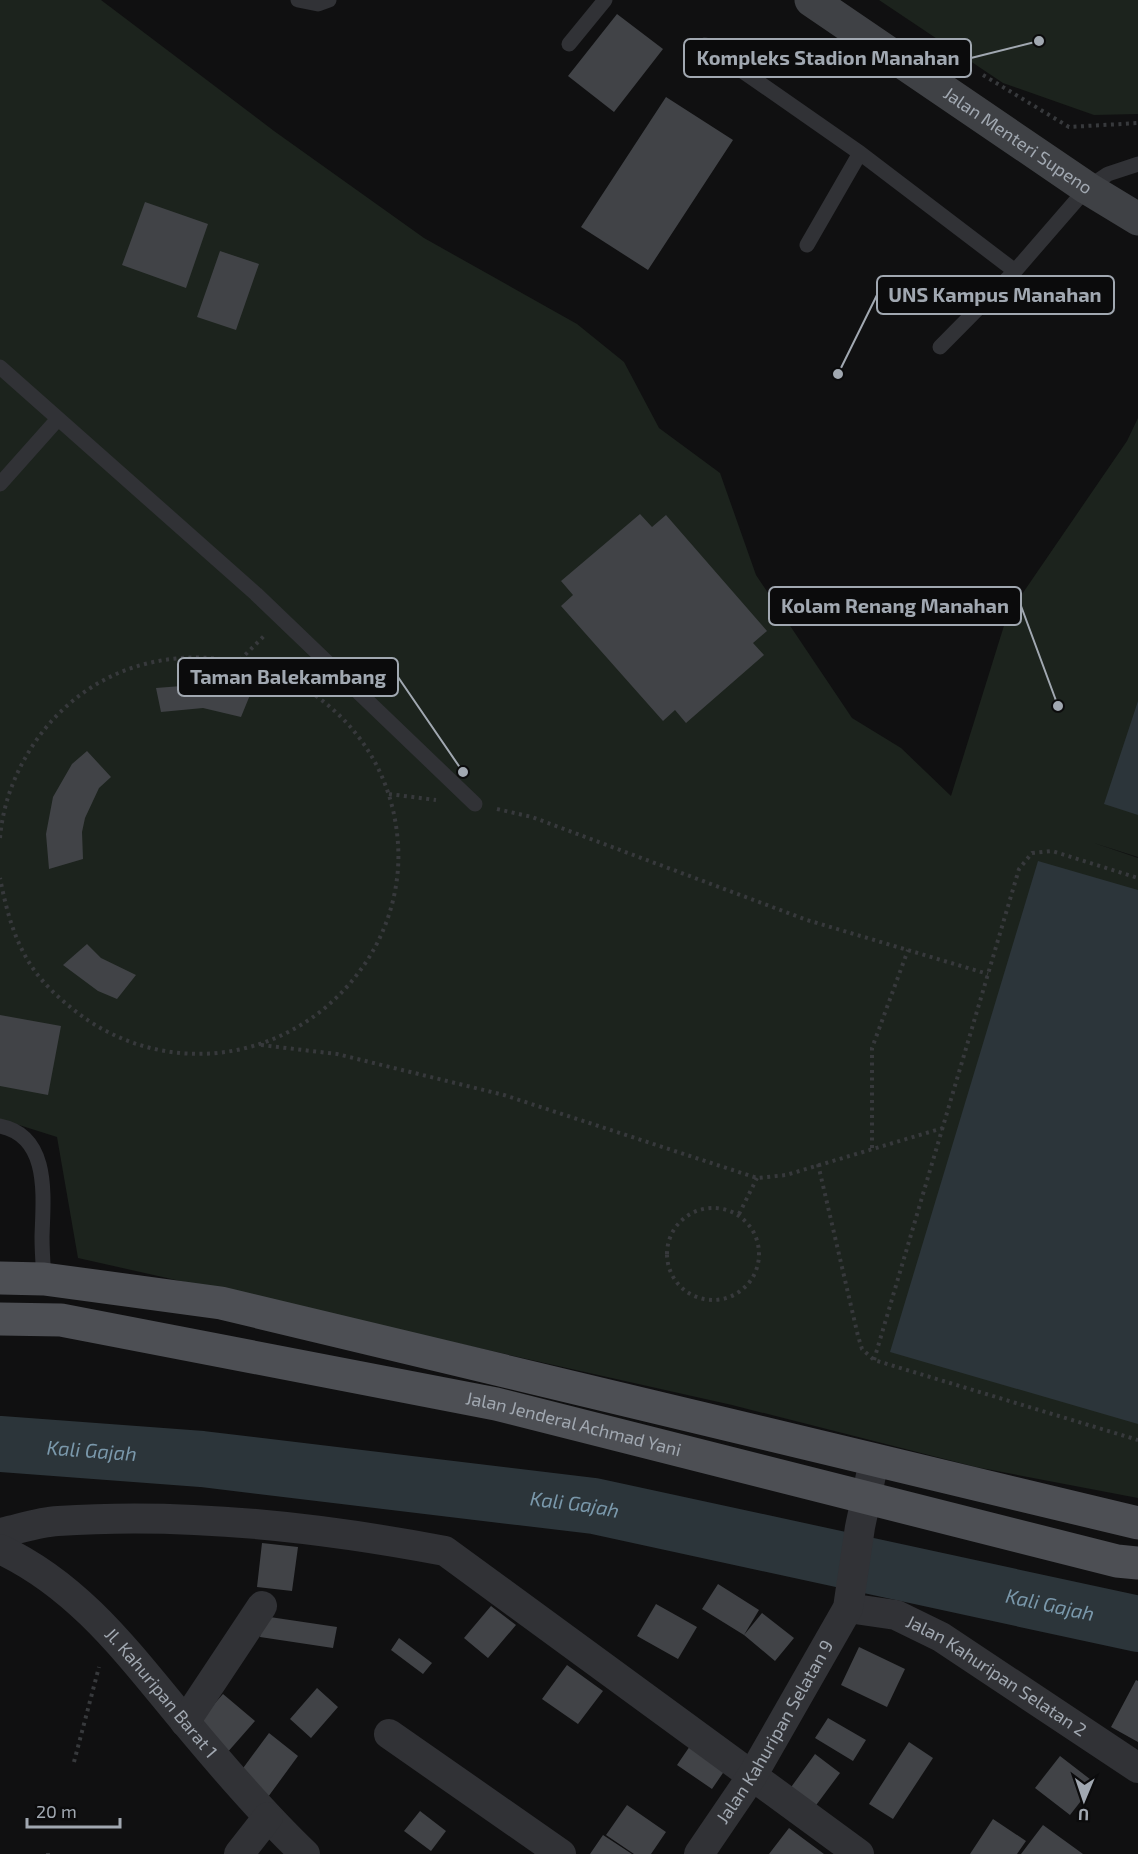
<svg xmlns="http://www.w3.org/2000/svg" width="1138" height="1854" font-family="'Exo 2',sans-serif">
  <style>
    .green { fill: #1c231d }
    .water { fill: #2c353a }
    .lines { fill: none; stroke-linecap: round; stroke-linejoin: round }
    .river { stroke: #2c353a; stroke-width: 56 }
    .building { fill: #414347 }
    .path { stroke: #37393c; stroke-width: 4; stroke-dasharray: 3 4.5; stroke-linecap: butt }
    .service { stroke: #313236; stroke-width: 15 }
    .minor { stroke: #313236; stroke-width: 30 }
    .secondary { stroke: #3f4145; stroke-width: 33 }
    .primary { stroke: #4d4f54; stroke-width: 33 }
    .labels { text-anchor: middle; stroke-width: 4.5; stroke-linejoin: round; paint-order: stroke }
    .street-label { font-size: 18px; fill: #a1a8b1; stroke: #0b0b0c }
    .water-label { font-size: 20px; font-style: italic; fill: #7a98ab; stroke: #0b0b0c }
    .leader { fill: none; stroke: #a1a8b1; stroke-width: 2 }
    .callout-dot { fill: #a1a8b1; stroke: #0b0b0c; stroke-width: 2 }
    .callout { fill: #0b0b0c; stroke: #a1a8b1; stroke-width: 2 }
    .callout-label { font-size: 20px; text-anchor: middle; font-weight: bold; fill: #a1a8b1 }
  </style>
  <rect width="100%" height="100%" fill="#101011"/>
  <path class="green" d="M0,0h101l173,131 150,107 153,86 47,38 35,66 61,45 36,102 96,143 49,30 50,48 56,-180 120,-175 11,-23v439l-44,-14 44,15v640l-162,-31 -244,-62 -654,-147 -21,-121 -57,-18z
    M879,0h259v114l-44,1 -91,-32z"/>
  <path class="water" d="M1138,701v114l-34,-11z
    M1038,861l100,29v534l-248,-72z"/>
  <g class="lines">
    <path class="river" id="s1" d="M0,1444l202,15 392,47 544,118"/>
  </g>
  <path class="building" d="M617,14l46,35 -49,63 -46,-36z
    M666,97l67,43 -85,130 -67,-43z
    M145,202l63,22 -22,64 -64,-23z
    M220,251l39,13 -23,66 -39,-13z
    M640,514l12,13 14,-12 101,116 -14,12 11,12 -78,68 -11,-13 -12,11 -102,-115 12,-11 -12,-14z
    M207,684l43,11 -9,22 -38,-9 -42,4 -5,-24z
    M87,751l24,26 -12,11 -14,30 -3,14 1,27 -34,10 -3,-35 7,-37 19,-33z
    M87,944l14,14 35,17 -19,24 -19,-8 -35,-26z
    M0,1015l61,11 -13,69 -48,-9z
    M262,1543l36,4 -6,44 -35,-4z
    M718,1584l41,26 -15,25 -42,-26z
    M656,1604l41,23 -19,32 -41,-23z
    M491,1606l25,19 -28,33 -24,-20z
    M762,1613l32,25 -19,23 -31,-26z
    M263,1616l74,11 -4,21 -73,-11z
    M399,1638l33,25 -9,11 -32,-24z
    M859,1647l46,22 -18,38 -46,-22z
    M567,1665l36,26 -25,33 -36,-25z
    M1136,1680l2,1v61l-27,-15z
    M317,1688l21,19 -27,31 -21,-19z
    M223,1694l32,27 -29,33 -32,-27z
    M828,1718l38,22 -13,21 -38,-23z
    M269,1733l29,23 -30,41 -30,-22z
    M909,1742l24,16 -40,61 -24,-15z
    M690,1746l35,24 -13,19 -35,-24z
    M815,1754l25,19 -26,35 -25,-18z
    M1060,1756l35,27 -25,32 -35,-27z
    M627,1805l39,27 -15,22h-17l-28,-19z
    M420,1811l26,20 -15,20 -27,-20z
    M993,1819l33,22 -9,13h-47z
    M1043,1825l40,29h-62z
    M789,1828l35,26h-55z
    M603,1835l29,19h-42z"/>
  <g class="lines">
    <path class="path" d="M983,75l86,52 69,-4
      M240,660l26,-26
      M389,794l47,6
      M497,809l35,8 275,103 181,54
      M0,838c3,-35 15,-66 35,-96 107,-154 351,-84 363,102 3,42 -10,87 -34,121 -63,92 -185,117 -278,54 -21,-15 -42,-33 -56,-55 -17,-27 -24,-56 -30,-86
      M261,1045l76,9 167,41 253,83 29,-3 157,-47
      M872,1148v-100l36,-98
      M818,1164l40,172 4,13 12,11 264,80
      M667 1254a46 46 0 1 1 92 0a46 46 0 1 1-92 0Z
      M739,1214l18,-36
      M874,1360l145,-491 13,-16 20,-2 86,27
      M74,1762l25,-95
      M48,1854v-1"/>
    <path class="service" d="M298,0l20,4 11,-4
      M569,44l36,-44
      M705,45l155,108 155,118
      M807,245l53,-92
      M940,347l75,-76 72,-83 21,-14 30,-10
      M0,367l256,227 219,210
      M0,484l57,-64
      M0,1126c51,10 43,72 42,111 0,14 1,28 2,42"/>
    <g class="minor">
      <path d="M0,1533c19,-4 39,-11 58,-12 128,-9 261,6 387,30l414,303"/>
      <path id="s2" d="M0,1549c79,37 128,104 182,169 39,47 79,94 123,136"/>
      <path id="s3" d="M848,1608l48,7 45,22 197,131"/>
      <path d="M185,1722l77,-116"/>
      <path d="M389,1734l172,120"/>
      <path d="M239,1854l29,-37"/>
      <path id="s4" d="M699,1854l53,-78 96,-168 12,-81 14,-66"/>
    </g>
    <path class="secondary" id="s5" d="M811,0l276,188 51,31"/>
    <g class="primary">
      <path d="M0,1278l44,1 177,24 917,220"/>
      <path id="s6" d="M0,1319l61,1 435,84 621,157 21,2"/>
    </g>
  </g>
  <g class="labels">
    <g class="street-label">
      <text dy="6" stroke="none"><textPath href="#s5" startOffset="250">Jalan Menteri Supeno</textPath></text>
      <text dy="6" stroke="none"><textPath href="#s6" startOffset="584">Jalan Jenderal Achmad Yani</textPath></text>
      <text dy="6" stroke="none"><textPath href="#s3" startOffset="166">Jalan Kahuripan Selatan 2</textPath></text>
      <text dy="6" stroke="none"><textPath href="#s2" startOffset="218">Jl. Kahuripan Barat 1</textPath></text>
      <text dy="6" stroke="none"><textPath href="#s4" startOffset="144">Jalan Kahuripan Selatan 9</textPath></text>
    </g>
    <g class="water-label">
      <text dy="7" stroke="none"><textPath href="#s1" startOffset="92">Kali Gajah</textPath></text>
      <text dy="7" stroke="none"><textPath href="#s1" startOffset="578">Kali Gajah</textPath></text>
      <text dy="7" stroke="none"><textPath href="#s1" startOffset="1064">Kali Gajah</textPath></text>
    </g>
  </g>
  <path class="leader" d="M1039 41L971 58M838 374L877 295M1058 706L1021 606M463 772L398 677"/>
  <g class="callout-dot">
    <circle cx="1039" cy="41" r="6"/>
    <circle cx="838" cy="374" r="6"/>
    <circle cx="1058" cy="706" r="6"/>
    <circle cx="463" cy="772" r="6"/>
  </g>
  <g class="callout">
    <rect x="684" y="39" width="287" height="38" rx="6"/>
    <rect x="877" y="276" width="237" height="38" rx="6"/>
    <rect x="769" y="587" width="252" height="38" rx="6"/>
    <rect x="178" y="658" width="220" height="38" rx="6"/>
  </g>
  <g class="callout-label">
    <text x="828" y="65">Kompleks Stadion Manahan</text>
    <text x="995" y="302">UNS Kampus Manahan</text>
    <text x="895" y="613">Kolam Renang Manahan</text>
    <text x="288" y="684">Taman Balekambang</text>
  </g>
  <g transform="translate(1084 1800) rotate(182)" stroke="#0b0b0c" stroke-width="4.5" paint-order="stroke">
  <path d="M0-4.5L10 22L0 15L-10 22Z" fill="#a1a8b1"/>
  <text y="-9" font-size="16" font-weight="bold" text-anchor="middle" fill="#a1a8b1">U</text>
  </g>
  <path d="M27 1818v9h93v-9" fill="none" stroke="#a1a8b1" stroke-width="3"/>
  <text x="36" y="1818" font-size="18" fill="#a1a8b1" stroke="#0b0b0c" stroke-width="4.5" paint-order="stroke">20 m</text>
</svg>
